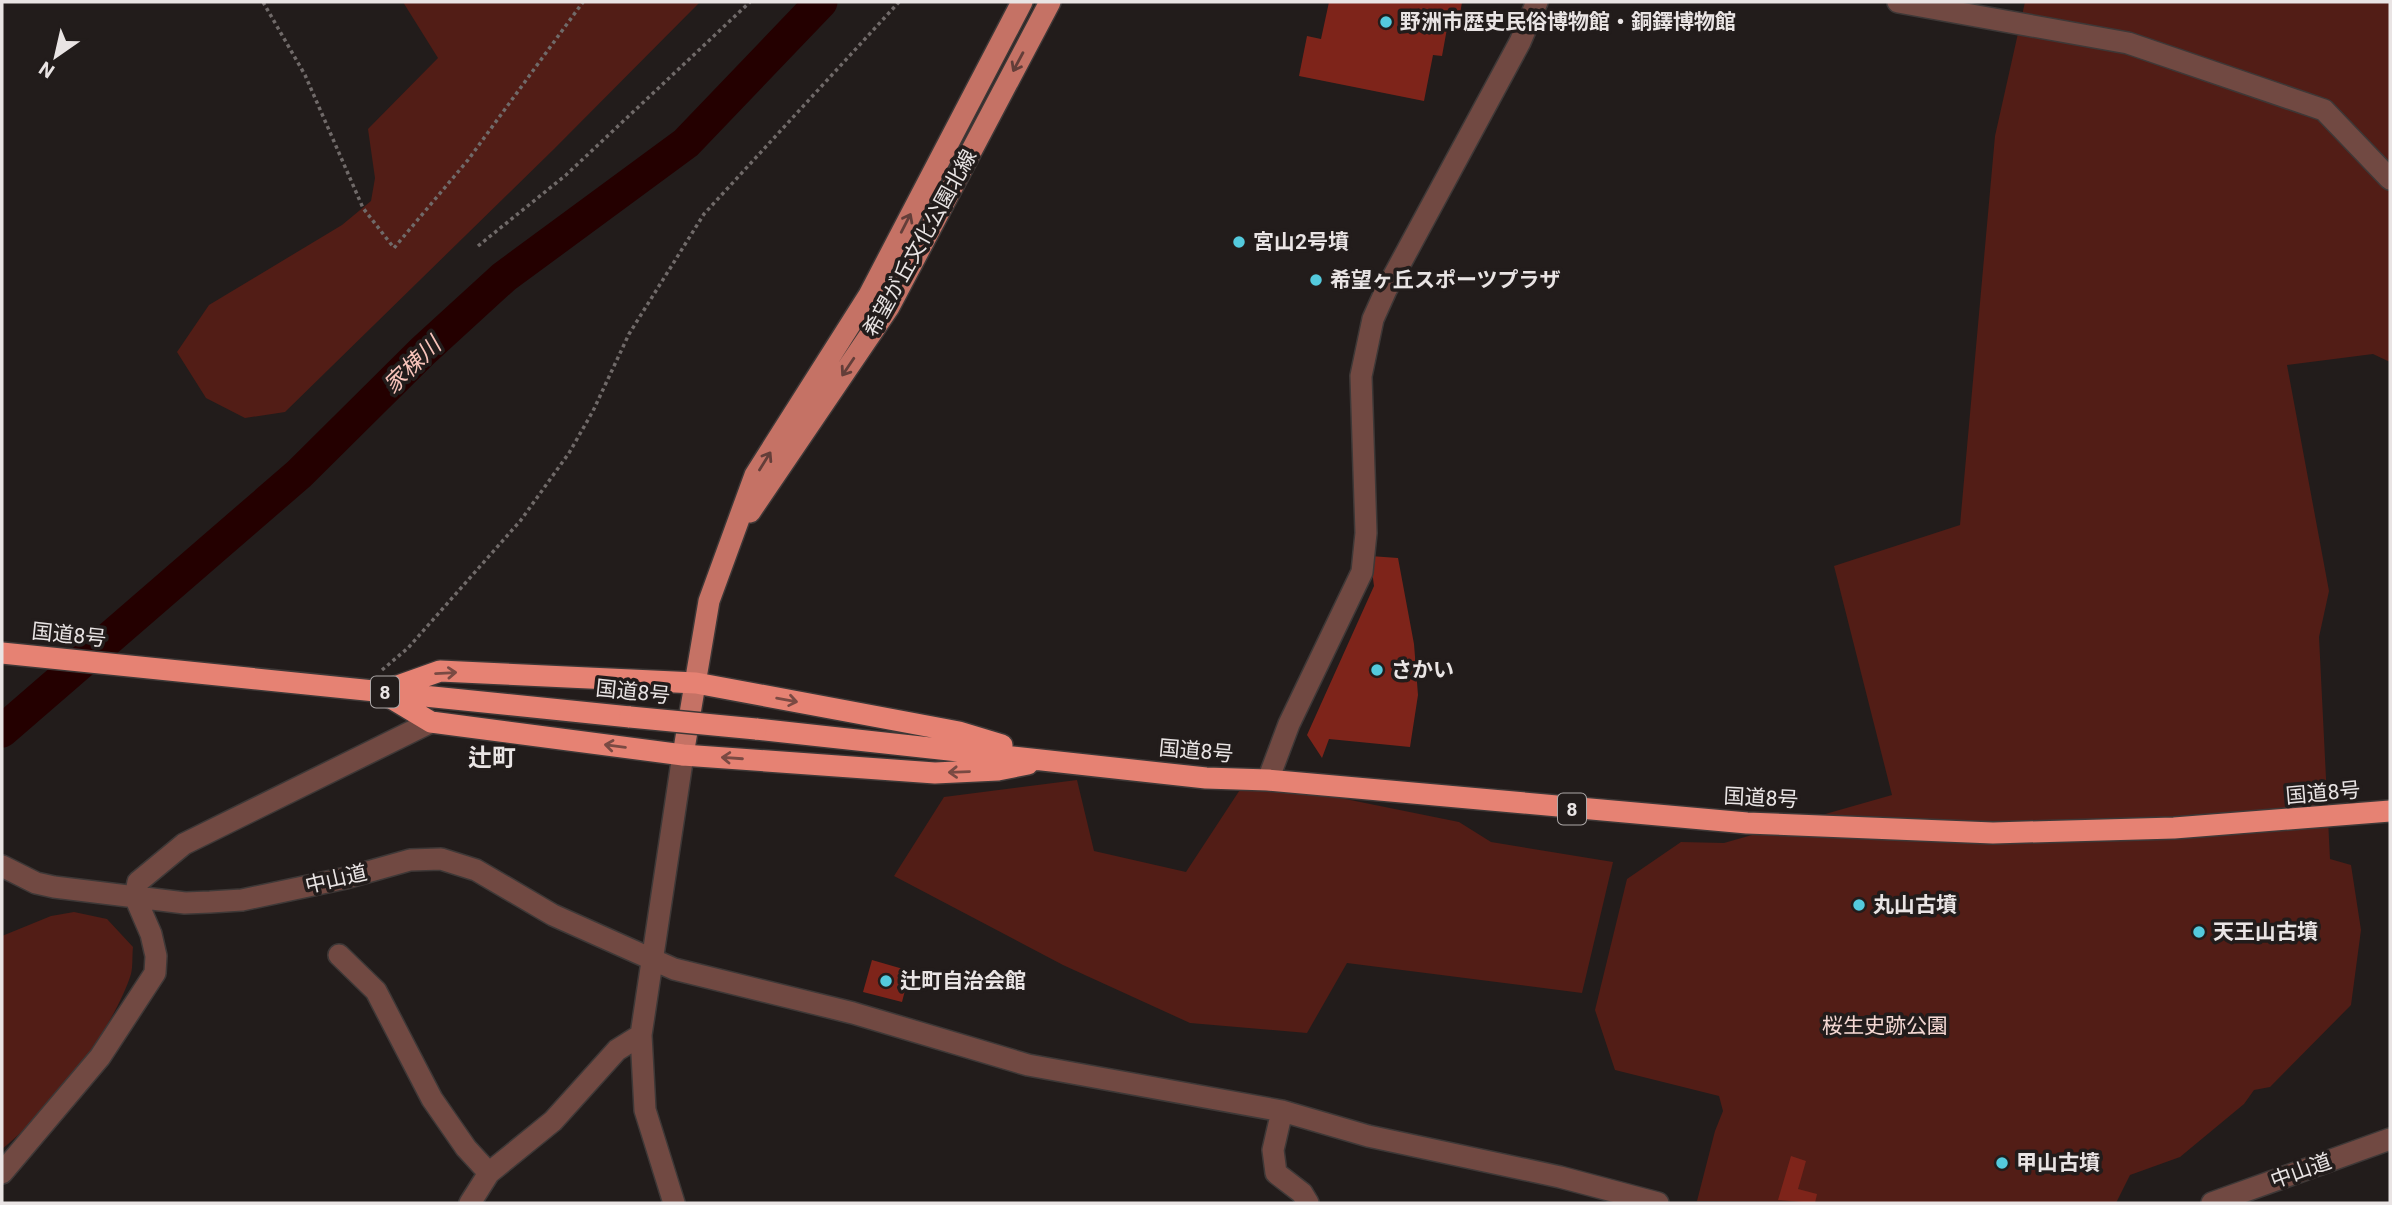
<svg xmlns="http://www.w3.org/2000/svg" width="2392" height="1205" font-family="Roboto,'Noto Sans JP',sans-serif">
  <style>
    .green { fill: #521d16 }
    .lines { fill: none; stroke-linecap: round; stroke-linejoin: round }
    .river { stroke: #240000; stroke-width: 33 }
    .building { fill: #7e241a }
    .minor-casing { stroke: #3e3837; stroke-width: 24 }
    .major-casing { stroke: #3e3837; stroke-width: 24 }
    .highway-casing { stroke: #3e3837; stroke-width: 24 }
    .path { stroke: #706a69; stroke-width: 3.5; stroke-dasharray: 3.5 3.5; stroke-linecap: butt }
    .minor { stroke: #714942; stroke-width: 21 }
    .major { stroke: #c57265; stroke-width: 21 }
    .highway { stroke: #e68273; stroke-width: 21 }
    .highway-bridge-casing { stroke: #3e3837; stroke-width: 24; stroke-linecap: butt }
    .highway-bridge { stroke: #e68273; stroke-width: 21 }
    .oneway { stroke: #633e39 }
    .oneway2 { stroke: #7a4a43 }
    .poi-dot { fill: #54cadd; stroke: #221c1b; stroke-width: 2.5 }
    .labels { text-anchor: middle; stroke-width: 7; stroke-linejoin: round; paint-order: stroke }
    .shield { fill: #221c1b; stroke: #ada8a8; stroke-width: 2 }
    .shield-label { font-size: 19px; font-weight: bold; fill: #e9e4e4 }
    .poi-label { font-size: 21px; font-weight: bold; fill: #e9e4e4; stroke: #221c1b; text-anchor: start }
    .street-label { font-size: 21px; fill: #e9e4e4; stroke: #221c1b }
    .park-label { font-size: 21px; fill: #f4d8d3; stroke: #221c1b }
    .water-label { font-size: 23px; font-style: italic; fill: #f8c3ba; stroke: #221c1b }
    .quarter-label { font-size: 24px; font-weight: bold; fill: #e9e4e4; stroke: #221c1b }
  </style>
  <rect width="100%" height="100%" fill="#221c1b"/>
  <path class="green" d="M403,2h297l-146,147 -269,263 -40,6 -39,-20 -29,-46 32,-47 133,-80 29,-24 4,-23 -7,-49 70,-71z
    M2025,2h365v360l-17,-8 -86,11 42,226 -10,46 11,222 21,6 10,65 -10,75 -81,82 -16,3 -10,14 -64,53 -50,18 -14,28 -419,-2 18,-70 8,-20 -4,-15 -104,-26 -20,-60 32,-131 54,-37 43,1 168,-48 -58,-229 126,-41 35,-389z
    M1247,779l212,43 32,20 122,20 -31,131 -235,-30 -40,70 -117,-10 -127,-58 -169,-89 50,-79 133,-17 17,71 92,21z
    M74,912l33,7 26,28c-1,9 0,19 -2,27 -18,57 -83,139 -129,175v-213l49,-20z"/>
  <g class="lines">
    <path class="river" d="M2,731l297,-257 124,-123 81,-74 182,-134 135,-141"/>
  </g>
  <path class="building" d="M1329,2h133l-2,12 -10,-2 -8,44 -9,-1 -9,46 -125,-25 8,-40 14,3z
    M1370,556l28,2 16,86 4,51 -8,52 -81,-8 -7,19 -15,-23 67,-149z
    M872,960l38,11 -8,31 -39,-10z
    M1791,1156l15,5 -8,28 19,5 -2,9 -37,-3z"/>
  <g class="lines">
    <g class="minor-casing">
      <path id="minor" d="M1898,2l230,41 196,67 66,69
        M1268,780l21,-56 73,-152 4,-39 -5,-157 12,-57 13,-29 134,-248 17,-40
        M2,866l34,17 18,4 131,16 25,-1 32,-2 104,-22 64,-18 31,-1 35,11 77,45 121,54 179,44 175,52 254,46 86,25 192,41 98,26
        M339,955l37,36 56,108 34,49 23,25
        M1282,1111l-9,39 3,23 26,20 6,10
        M2,1173l98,-116 55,-84 1,-17 -5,-22 -16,-37 3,-15 46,-38 247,-122
        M470,1203l19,-30 64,-52 64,-71 24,-15
        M674,1203l-29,-93 -4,-75 42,-280
        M2212,1203l178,-64"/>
    </g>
    <g class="major-casing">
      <path id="major" d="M750,512l139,-205 161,-305
        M683,755l26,-154 46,-126 114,-180 153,-293"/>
    </g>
    <g class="highway-casing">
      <path id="highway" d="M2,653l628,64
        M381,692l59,-21 256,12 263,49 43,13
        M381,692l50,30 252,33 252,18 63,-3 30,-6
        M756,729l450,49 62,2 479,43 246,10 181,-5 216,-17"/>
    </g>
    <path class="path" d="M263,2l42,73 58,133 31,40 74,-88 115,-158
      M478,246l88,-71 184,-173
      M382,670l26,-22 113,-128 48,-67 24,-42 36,-77 75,-120 195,-212"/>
    <use href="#minor" class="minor"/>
    <use href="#major" class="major"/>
    <use href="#highway" class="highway"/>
    <g class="highway-bridge-casing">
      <path id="highway-bridge" d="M630,717l126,12"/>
    </g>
    <use href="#highway-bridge" class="highway-bridge"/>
  </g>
  <defs><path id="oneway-shaft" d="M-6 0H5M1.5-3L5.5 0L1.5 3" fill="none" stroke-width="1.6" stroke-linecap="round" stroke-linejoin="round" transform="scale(1.75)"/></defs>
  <g class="oneway">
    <use href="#oneway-shaft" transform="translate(1018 62) rotate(118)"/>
    <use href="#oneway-shaft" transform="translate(906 223) rotate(-63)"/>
    <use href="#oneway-shaft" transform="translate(848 367) rotate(124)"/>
    <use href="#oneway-shaft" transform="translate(765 461) rotate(-58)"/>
  </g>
  <g class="oneway2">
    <use href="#oneway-shaft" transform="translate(446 673) rotate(-3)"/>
    <use href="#oneway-shaft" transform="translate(787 700) rotate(10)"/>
    <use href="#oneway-shaft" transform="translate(615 746) rotate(-173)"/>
    <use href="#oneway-shaft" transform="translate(732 758) rotate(-176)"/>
    <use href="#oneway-shaft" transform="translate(959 772) rotate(178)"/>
  </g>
  <g class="poi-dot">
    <circle cx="1386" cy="22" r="7"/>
    <circle cx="1239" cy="242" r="7"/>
    <circle cx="1316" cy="280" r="7"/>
    <circle cx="1377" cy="670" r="7"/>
    <circle cx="1859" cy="905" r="7"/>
    <circle cx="2199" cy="932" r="7"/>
    <circle cx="886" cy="981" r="7"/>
    <circle cx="2002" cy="1163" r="7"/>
  </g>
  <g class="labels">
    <g class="shield">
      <rect x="371" y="676.5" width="28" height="31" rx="5"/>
      <rect x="1558" y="793.5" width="28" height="31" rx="5"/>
    </g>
    <g class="shield-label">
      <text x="385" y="699">8</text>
      <text x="1572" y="816">8</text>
    </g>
    <g class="poi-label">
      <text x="1400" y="29">野洲市歴史民俗博物館・銅鐸博物館</text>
      <text x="1253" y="249">宮山2号墳</text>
      <text x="1330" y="287">希望ヶ丘スポーツプラザ</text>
      <text x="1391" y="677">さかい</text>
      <text x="1873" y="912">丸山古墳</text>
      <text x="2213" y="939">天王山古墳</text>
      <text x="900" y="988">辻町自治会館</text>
      <text x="2016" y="1170">甲山古墳</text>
    </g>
    <g class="street-label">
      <text transform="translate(920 243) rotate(-61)" y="7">希望が丘文化公園北線</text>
      <text transform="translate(69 635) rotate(6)" y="7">国道8号</text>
      <text transform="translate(633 692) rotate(6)" y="7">国道8号</text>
      <text transform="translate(1196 751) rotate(5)" y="7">国道8号</text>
      <text transform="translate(2323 793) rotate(-5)" y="7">国道8号</text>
      <text transform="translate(1761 798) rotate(3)" y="7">国道8号</text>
      <text transform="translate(336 879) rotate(-13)" y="7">中山道</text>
      <text transform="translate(2301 1171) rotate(-20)" y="7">中山道</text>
    </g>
    <g class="park-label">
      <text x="1885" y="1033">桜生史跡公園</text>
    </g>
    <g class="water-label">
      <text transform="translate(412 365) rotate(-44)" y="8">家棟川</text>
    </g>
    <g class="quarter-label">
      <text x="492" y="766">辻町</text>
    </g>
  </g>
  <rect width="2392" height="1205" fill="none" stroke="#e9e4e4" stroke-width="7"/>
  <g transform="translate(56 56) rotate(214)" stroke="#221c1b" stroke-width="5" paint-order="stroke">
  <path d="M0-5L12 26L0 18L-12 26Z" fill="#e9e4e4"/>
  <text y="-10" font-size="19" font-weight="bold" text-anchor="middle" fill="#e9e4e4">N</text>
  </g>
</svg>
